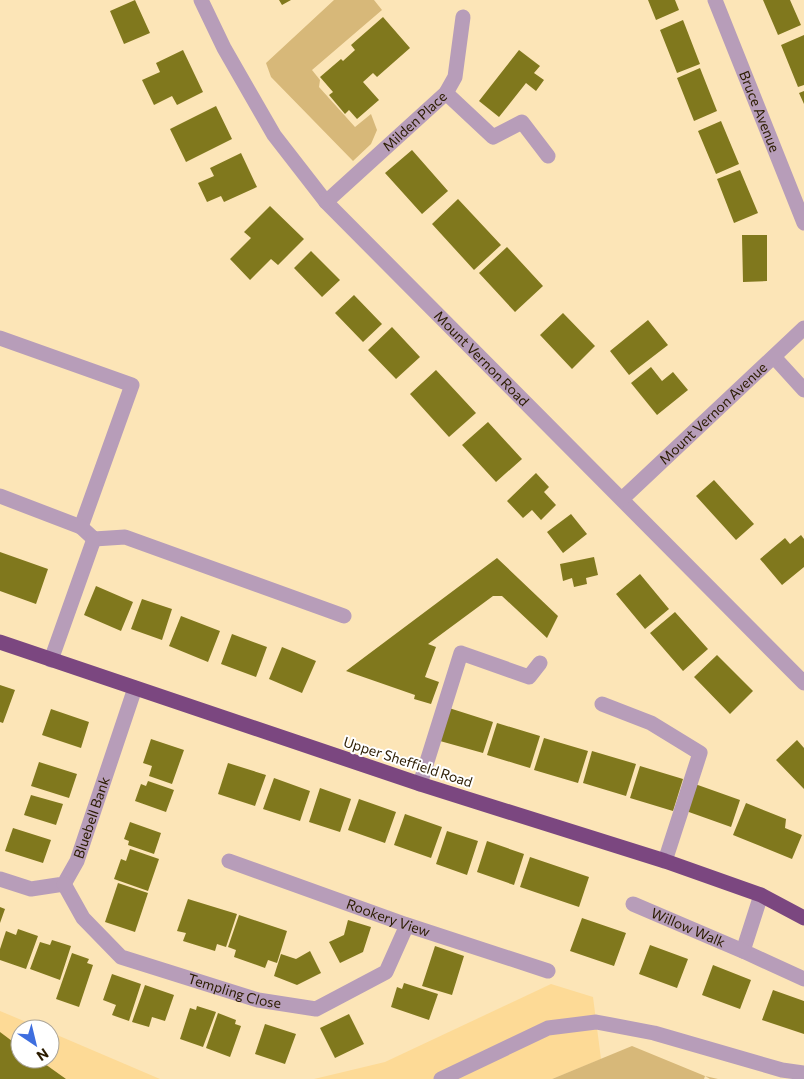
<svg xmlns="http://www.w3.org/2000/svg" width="804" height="1079" font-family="Commissioner,sans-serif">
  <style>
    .built { fill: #fdda96 }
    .green { fill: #d7b879 }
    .building { fill: #80781d }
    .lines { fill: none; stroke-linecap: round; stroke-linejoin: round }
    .minor { stroke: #b79db9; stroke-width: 15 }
    .highway { stroke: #7b4780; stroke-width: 15 }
    .labels { text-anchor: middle; stroke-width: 4; stroke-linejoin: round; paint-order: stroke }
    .street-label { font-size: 14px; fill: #2b1c00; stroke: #fff }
  </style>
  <rect width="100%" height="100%" fill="#fce5b7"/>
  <path class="built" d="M551,984l42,13 8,62 -49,20h-238l71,-17z
    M0,1011l43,18h-23v30h30v-27l110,47h-160z"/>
  <path class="green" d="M334,0h40l8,10 -70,60 8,10 -1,7 36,40 16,-13 6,16 -6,14 -18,17 -82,-84 -5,-14z
    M632,1046l73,30 13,3h-8l-5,-3 -1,3h-152z"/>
  <path class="building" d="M135,0l15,33 -26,11 -14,-33z
    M279,0h12l-9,5z
    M648,0h27l4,10 -23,10z
    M763,0h27l11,25 -23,10z
    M383,17l27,31 -33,29 -4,-4 -10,9 16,18 -22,19 -8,-9 -4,4 -16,-19 4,-3 -13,-15 21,-18 2,2 12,-11 -4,-5z
    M683,20l17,44 -23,9 -17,-43z
    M804,35v50l-6,2 -17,-42z
    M183,50l20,42 -26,13 -5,-9 -18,9 -12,-25 18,-8 -4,-9z
    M519,50l21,16 -6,7 10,7 -8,11 -10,-8 -27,34 -20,-16z
    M700,68l17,43 -23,10 -17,-43z
    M804,91v13l-5,-11z
    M216,106l16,33 -46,23 -16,-33z
    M721,121l18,43 -23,10 -18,-43z
    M412,150l36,41 -26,23 -37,-41z
    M241,153l16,34 -33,15 -3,-6 -14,6 -9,-19 16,-7 -4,-8z
    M740,170l18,43 -24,10 -17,-44z
    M458,199l43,46 -27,25 -42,-46z
    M270,206l34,33 -26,26 -7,-6 -21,21 -20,-21 21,-21 -7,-6z
    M742,235h25v46l-24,1z
    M507,247l36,39 -28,26 -36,-39z
    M311,251l29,29 -18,17 -28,-29z
    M354,295l28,29 -19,18 -28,-29z
    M563,313l32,33 -23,23 -32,-34z
    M648,320l20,25 -39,30 -19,-24z
    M392,327l28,30 -24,22 -28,-29z
    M651,367l11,14 11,-9 15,18 -31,25 -26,-32z
    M436,370l40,43 -27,24 -39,-43z
    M488,422l34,37 -26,23 -34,-37z
    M536,473l13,14 -5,5 12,13 -15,15 -9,-10 -9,8 -16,-17z
    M714,480l40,44 -18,16 -40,-44z
    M571,514l16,20 -24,19 -16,-21z
    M801,535l3,4v28l-22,18 -22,-26 25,-21 5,6z
    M0,552l48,17 -12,35 -36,-13z
    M594,557l4,18 -12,3 1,6 -13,3 -2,-9 -9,3 -3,-17z
    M497,558l61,58 -11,22 -45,-42h-9l-65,48 8,3 -11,30 14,5 -8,22 -17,-5 1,-4 -69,-24z
    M640,574l29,35 -24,20 -29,-35z
    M96,586l37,16 -12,29 -37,-16z
    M142,599l30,10 -10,31 -31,-11z
    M675,612l33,37 -25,22 -33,-38z
    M181,616l39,15 -12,31 -39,-16z
    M232,634l35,13 -11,30 -35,-13z
    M282,647l34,14 -14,32 -33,-14z
    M717,655l36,36 -23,23 -36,-37z
    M0,685l15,5 -12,33 -3,-1z
    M449,708l44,14 -10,31 -43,-12z
    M51,709l38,13 -8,26 -39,-13z
    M497,723l43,13 -10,32 -43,-13z
    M544,738l44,13 -10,32 -44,-13z
    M151,739l33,11 -12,34 -23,-8 3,-10 -9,-3z
    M797,740l7,8v41l-28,-29z
    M592,751l44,13 -10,32 -43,-13z
    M39,762l38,12 -8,24 -38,-12z
    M228,763l38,12 -11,31 -37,-12z
    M640,766l43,13 -10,32 -43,-13z
    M274,778l36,13 -10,30 -37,-12z
    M148,781l26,9 -8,22 -31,-11 6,-17 5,2z
    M695,784l45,16 -9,27 -45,-16z
    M320,788l31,11 -11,33 -31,-10z
    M31,795l32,9 -7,21 -32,-10z
    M359,799l37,13 -11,31 -37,-13z
    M746,803l40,16 -1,9 17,7 -10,24 -59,-24z
    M405,814l37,13 -11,31 -37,-13z
    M130,822l31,11 -7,21 -26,-9 1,-4 -5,-2z
    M13,828l38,12 -8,23 -38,-12z
    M447,831l31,10 -11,34 -31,-11z
    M487,841l37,13 -10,31 -37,-13z
    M130,849l29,10 -11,32 -34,-12 7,-20 5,2z
    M530,857l59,20 -10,30 -59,-20z
    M118,883l30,10 -13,39 -30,-10z
    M188,899l49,15 -11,33 -9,-3 -2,7 -32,-10 3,-8 -9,-2z
    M0,907l5,2 -5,14z
    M239,915l48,16 -10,32 -9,-3 -3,8 -31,-11 2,-7 -8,-3z
    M582,918l44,15 -12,33 -44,-15z
    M348,920l23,7 -8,25 -23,11 -11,-21 15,-7z
    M18,929l20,7 -12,33 -26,-9v-11l6,-18 10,4z
    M52,940l19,6 -11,34 -30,-11 10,-27 10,3z
    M650,945l38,14 -11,29 -38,-14z
    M435,946l29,10 -12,39 -30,-9z
    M310,951l11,22 -24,12 -23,-9 7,-22 15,5z
    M72,953l17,6 -2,4 6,2 -14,42 -23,-8z
    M713,965l38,15 -11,29 -38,-14z
    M112,974l29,10 -12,37 -17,-6 4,-10 -13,-5z
    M404,983l34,11 -9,26 -38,-13 6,-20 5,2z
    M145,985l29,10 -9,26 -13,-4 -3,10 -17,-5z
    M773,990l31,11v33l-42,-14z
    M197,1006l19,6 -13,35 -23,-8 10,-31 6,2z
    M218,1013l18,7 -1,4 6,2 -11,31 -24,-9z
    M349,1014l15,30 -29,14 -15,-30z
    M265,1024l31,10 -11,30 -30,-10z
    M0,1032l20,15v12h18l28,20h-66z"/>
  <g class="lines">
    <g class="minor">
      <path id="s1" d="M201,0l23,48 50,87 52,67 478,481"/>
      <path id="s2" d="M715,0l89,223"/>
      <path d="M446,93l47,44 29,-15 26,34"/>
      <path id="s3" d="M326,202l120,-109 9,-16 8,-60"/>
      <path d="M0,338l132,47 -51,142"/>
      <path d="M774,357l30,33"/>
      <path d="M0,496l81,31 13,12 31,-2 219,79"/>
      <path id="s4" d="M622,499l182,-171"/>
      <path d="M51,660l43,-121"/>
      <path d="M602,704l49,19 49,30 -35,108"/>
      <path d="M420,784l41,-131 68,24 11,-14"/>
      <path id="s5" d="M229,861l178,64 141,46"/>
      <path id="s6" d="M0,879l31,10 33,-5 13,-23 58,-173"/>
      <path id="s7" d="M64,884l19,34 38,39 137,43 58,9 70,-37 21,-47"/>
      <path d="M761,895l-18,56 61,28"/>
      <path id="s8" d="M633,904l110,47"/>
      <path d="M441,1079l107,-51 48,-6 58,11 128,37 22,3"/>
    </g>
    <path class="highway" d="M0,642l420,142 245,77 96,34 43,23"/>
  </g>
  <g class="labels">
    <g class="street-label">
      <text dy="5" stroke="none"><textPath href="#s2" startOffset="120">Bruce Avenue</textPath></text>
      <text dy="5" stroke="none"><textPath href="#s3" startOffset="120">Milden Place</textPath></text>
      <text dy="5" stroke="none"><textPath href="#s1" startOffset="459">Mount Vernon Road</textPath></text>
      <text dy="5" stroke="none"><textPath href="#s4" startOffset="125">Mount Vernon Avenue</textPath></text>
      <text transform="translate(408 762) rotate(18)" y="5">Upper Sheffield Road</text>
      <text dy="5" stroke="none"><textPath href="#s6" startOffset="138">Bluebell Bank</textPath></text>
      <text dy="5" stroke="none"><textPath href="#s5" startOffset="169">Rookery View</textPath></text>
      <text dy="5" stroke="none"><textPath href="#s8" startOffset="60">Willow Walk</textPath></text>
      <text dy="5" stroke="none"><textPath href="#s7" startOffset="212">Templing Close</textPath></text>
    </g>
  </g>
  <g transform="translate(35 1044) rotate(145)"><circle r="24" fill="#ffffff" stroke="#aaa499"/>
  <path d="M0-4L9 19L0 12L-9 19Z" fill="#3e6edf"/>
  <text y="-8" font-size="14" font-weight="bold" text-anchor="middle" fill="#2b1c00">N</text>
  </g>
</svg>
